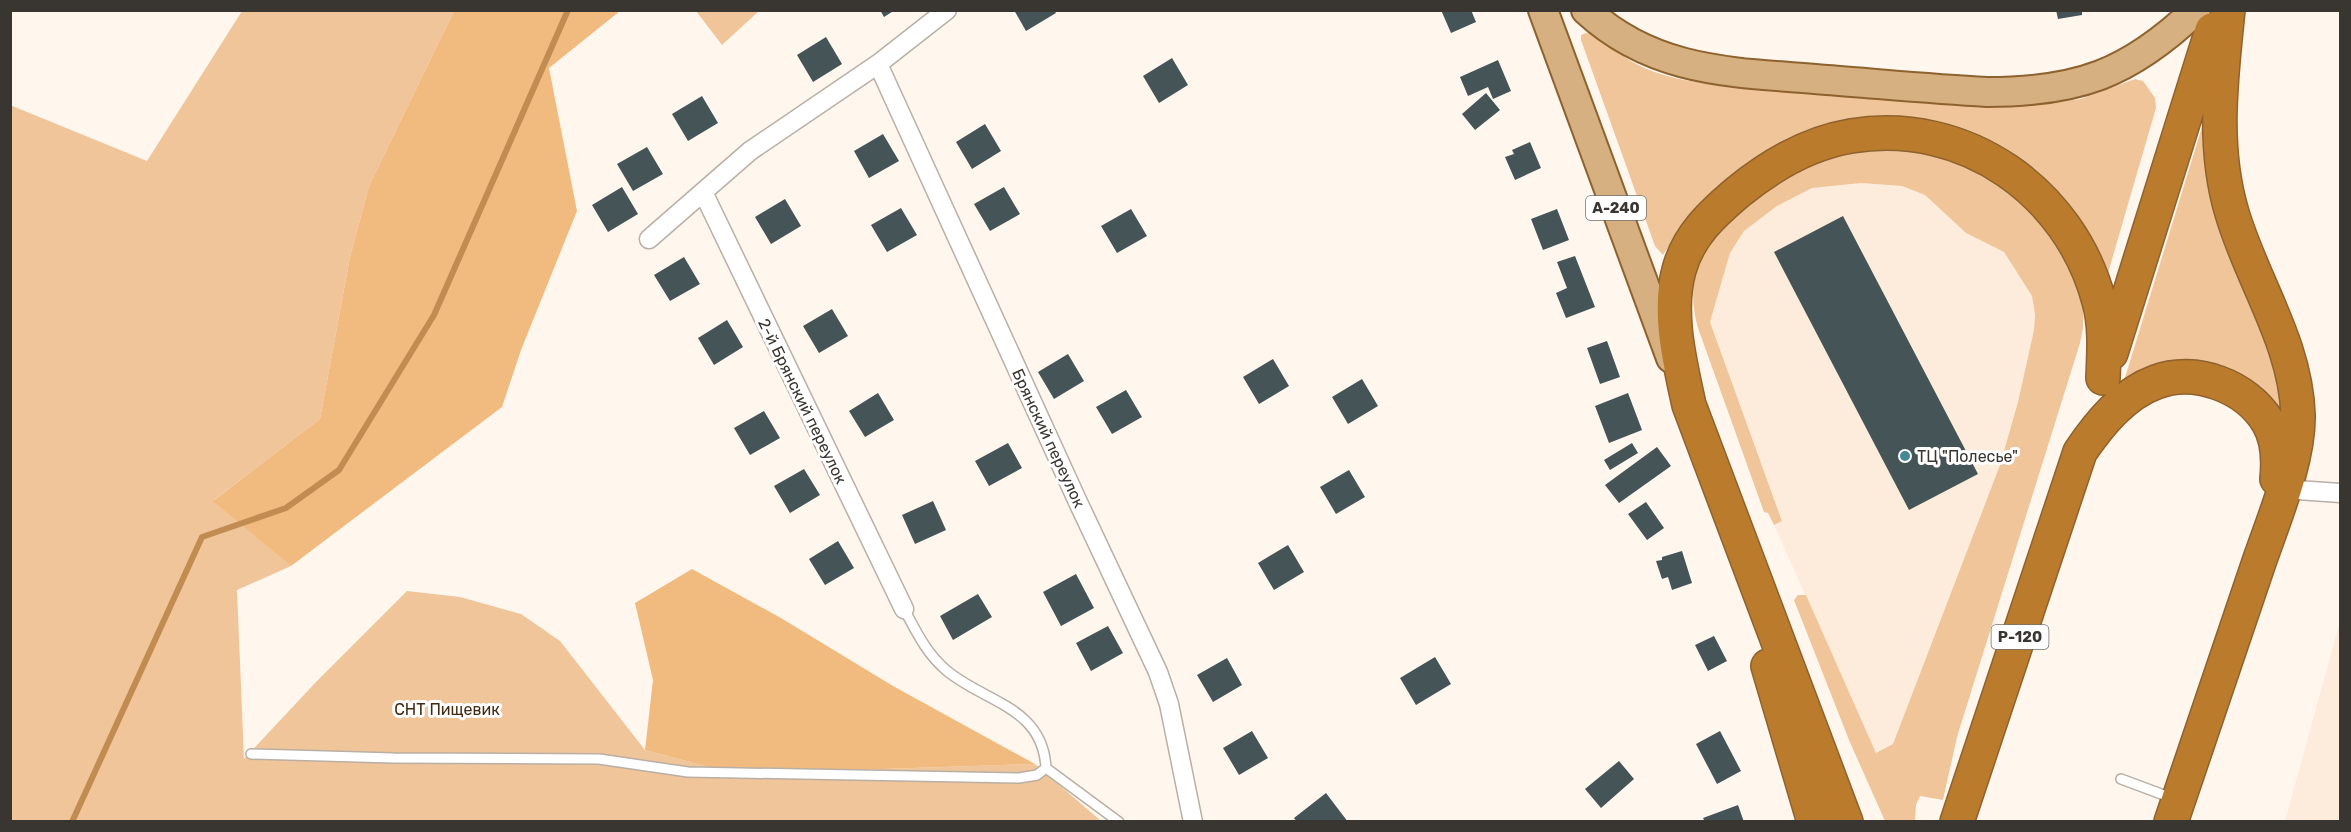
<svg xmlns="http://www.w3.org/2000/svg" width="2351" height="832" font-family="Rubik,sans-serif">
  <style>
    .built { fill: #fdecdc }
    .green { fill: #efc599 }
    .forest { fill: #f1ba7f }
    .lines { fill: none; stroke-linecap: round; stroke-linejoin: round }
    .stream { stroke: #c18c52; stroke-width: 6 }
    .building { fill: #455457 }
    .lane-casing { stroke: #b9afa5; stroke-width: 12 }
    .street-casing { stroke: #b9afa5; stroke-width: 21 }
    .primary-casing { stroke: #8e622e; stroke-width: 32 }
    .highway-casing { stroke: #8e622e; stroke-width: 36 }
    .lane { stroke: #fff; stroke-width: 9 }
    .street { stroke: #fff; stroke-width: 18 }
    .primary { stroke: #d6b080; stroke-width: 28 }
    .highway { stroke: #bb7b2c; stroke-width: 33 }
    .poi-dot { fill: #448896; stroke: #fff; stroke-width: 2 }
    .labels { text-anchor: middle; stroke-width: 6; stroke-linejoin: round; paint-order: stroke }
    .shield { fill: #fff; stroke: #74726f; stroke-width: 1.5 }
    .shield-label { font-size: 15px; font-weight: bold; fill: #393531 }
    .street-label { font-size: 16px; fill: #393531; stroke: #fff }
    .poi-label { font-size: 16px; fill: #393531; stroke: #fff; text-anchor: start }
    .park-label { font-size: 16px; fill: #412a10; stroke: #fff }
  </style>
  <rect width="100%" height="100%" fill="#fff6ee"/>
  <path class="built" d="M1861,183l41,3 23,9 41,38 38,19 28,44 3,18 -1,16 -16,72 -18,63 -107,279 -17,9 -102,-228 8,-5 -72,-198 20,-69 14,-22 33,-25 35,-18z
    M2340,621v200h-55z"/>
  <path class="green" d="M242,11h212l-85,175 -19,71 -30,162 -106,81 77,66 -54,24 7,169 72,-77 91,-91 53,6 61,17 39,27 85,109 90,24 300,-10 66,57h-1090l-1,-716 137,56z
    M696,11h63l-37,34z
    M1589,32c15,8 28,21 42,29 28,17 63,21 94,25l272,20 35,-1 49,-6 54,-20 8,2 12,17 1,10 -48,165 -2,2c-23,-50 -38,-78 -84,-112l-214,-31 -24,10 -24,15 -82,75 -15,23 -8,-9 -74,-206v-5z
    M2208,126l66,224 13,86 -21,-35 -143,-17 79,-257z
    M1869,148l50,2 42,11 62,37 44,59 16,44v27l-3,15 -123,394 -14,63 -23,-4 -4,9 -1,16h-30l-36,-81 -55,-140 4,-5h8l70,158 17,-9 107,-279 18,-63 16,-72 1,-15 -3,-19 -28,-44 -38,-19 -41,-38 -23,-9 -41,-3 -49,5 -35,18 -33,25 -14,22 -20,69 72,199 -8,4 -6,-12 -4,-1 -66,-184c-17,-61 12,-95 59,-130 19,-15 40,-30 63,-38 16,-5 33,-8 49,-12z"/>
  <path class="forest" d="M454,11h166l-71,57 28,143 -56,139 -19,57 -211,159 -78,-65 107,-82 30,-162 19,-71z
    M692,569l89,49 112,68 142,78 -300,10 -90,-24 8,-70 -18,-77z"/>
  <g class="lines">
    <path class="stream" d="M72,822l130,-285 84,-29 53,-38 95,-155 134,-305"/>
  </g>
  <path class="building" d="M880,10h15l-11,7z
    M1014,10h40l2,3 -30,18z
    M1441,10h30l5,12 -25,11z
    M2056,10h26v5l-24,4z
    M826,37l16,27 -29,18 -16,-27z
    M1172,58l16,27 -29,18 -16,-27z
    M1498,60l13,31 -18,8 -5,-12 -20,9 -8,-19z
    M1486,93l14,17 -25,20 -13,-16z
    M702,96l16,27 -30,18 -16,-27z
    M985,124l16,27 -29,18 -16,-27z
    M883,134l16,27 -30,17 -15,-27z
    M1530,142l11,26 -26,12 -10,-23 9,-3 -2,-4z
    M647,147l16,27 -30,17 -16,-27z
    M622,187l16,27 -30,18 -16,-27z
    M1004,187l16,27 -30,17 -16,-27z
    M785,199l16,27 -30,18 -16,-27z
    M901,208l16,27 -30,17 -16,-27z
    M1131,209l16,27 -30,17 -16,-27z
    M1557,209l12,31 -26,10 -12,-31z
    M1843,216l135,258 -69,36 -135,-258z
    M1575,256l20,51 -29,11 -10,-25 11,-5 -10,-26z
    M684,257l16,27 -30,17 -16,-26z
    M832,309l16,27 -29,17 -16,-27z
    M727,320l16,27 -29,18 -16,-27z
    M1607,341l13,36 -20,7 -13,-36z
    M1068,354l16,27 -30,18 -16,-27z
    M1273,359l16,27 -30,18 -16,-27z
    M1362,379l16,27 -30,18 -16,-27z
    M1126,390l16,27 -30,17 -16,-27z
    M878,393l16,27 -29,17 -16,-26z
    M1628,393l14,37 -33,13 -14,-37z
    M764,411l16,27 -30,17 -16,-27z
    M1008,443l14,25 -33,18 -14,-25z
    M1632,443l6,10 -28,17 -6,-10z
    M1657,447l14,19 -52,37 -14,-18z
    M804,469l16,26 -30,18 -16,-27z
    M1349,470l16,27 -29,17 -16,-27z
    M933,501l13,29 -31,14 -13,-29z
    M1646,502l18,26 -17,12 -19,-26z
    M838,541l16,27 -29,17 -16,-26z
    M1288,545l16,27 -30,18 -16,-27z
    M1682,551l10,32 -20,7 -4,-13 -6,2 -6,-18 6,-1v-3z
    M1076,574l18,34 -33,18 -18,-34z
    M978,594l14,23 -39,23 -13,-24z
    M1108,626l15,27 -32,18 -15,-28z
    M1714,636l13,25 -19,10 -13,-26z
    M1435,657l16,27 -35,21 -16,-27z
    M1227,658l15,27 -29,17 -16,-27z
    M1252,731l16,27 -29,17 -16,-27z
    M1720,731l21,40 -24,13 -21,-40z
    M1619,761l15,18 -33,29 -16,-19z
    M1326,793l22,29h-51l-3,-4z
    M1738,805l6,17h-39l-2,-4z"/>
  <g class="lines">
    <g class="lane-casing">
      <path id="lane" d="M251,754l142,4 206,1 89,13 331,6 18,-3 9,-7c-3,-62 -63,-66 -100,-98 -20,-17 -30,-39 -42,-61
        M1046,768l73,54
        M2121,779l51,19"/>
    </g>
    <g class="street-casing">
      <path id="street" d="M878,64l199,436 81,172 11,32 24,118
        M703,192l201,417
        M649,239l101,-88 128,-87 69,-54
        M2283,489l57,4"/>
    </g>
    <g class="primary-casing">
      <path id="primary" d="M1543,10l128,348
        M1586,10c70,65 152,62 241,70 53,4 106,9 160,12 91,0 142,-18 209,-82"/>
    </g>
    <g class="highway-casing">
      <path id="highway" d="M2111,353l101,-323
        M1768,666l46,156
        M1846,822l-157,-417c-9,-42 -22,-92 -10,-135 9,-34 33,-56 59,-78 33,-27 71,-49 113,-56 114,-19 219,56 248,165 7,25 5,51 4,77
        M1957,822l123,-370c19,-28 43,-58 76,-70 39,-15 90,4 112,40 10,17 11,38 9,57
        M2171,822c29,-85 57,-170 86,-254 15,-45 42,-106 41,-153 -2,-72 -46,-134 -66,-202 -20,-66 -11,-135 -4,-203"/>
    </g>
    <use href="#lane" class="lane"/>
    <use href="#street" class="street"/>
    <use href="#primary" class="primary"/>
    <use href="#highway" class="highway"/>
  </g>
  <circle class="poi-dot" cx="1905" cy="456" r="6"/>
  <g class="labels">
    <g class="shield">
      <rect x="1586" y="196" width="60" height="24" rx="4.5"/>
      <rect x="1991.5" y="625" width="57" height="24" rx="4.5"/>
    </g>
    <g class="shield-label">
      <text x="1616" y="213">А-240</text>
      <text x="2020" y="642">Р-120</text>
    </g>
    <g class="street-label">
      <text transform="translate(803 401) rotate(64)" y="6">2-й Брянский переулок</text>
      <text transform="translate(1049 438) rotate(65)" y="6">Брянский переулок</text>
    </g>
    <g class="poi-label">
      <text x="1917" y="462">ТЦ "Полесье"</text>
    </g>
    <g class="park-label">
      <text x="447" y="715">СНТ Пищевик</text>
    </g>
  </g>
  <rect width="2351" height="832" fill="none" stroke="#393531" stroke-width="24"/>
</svg>
